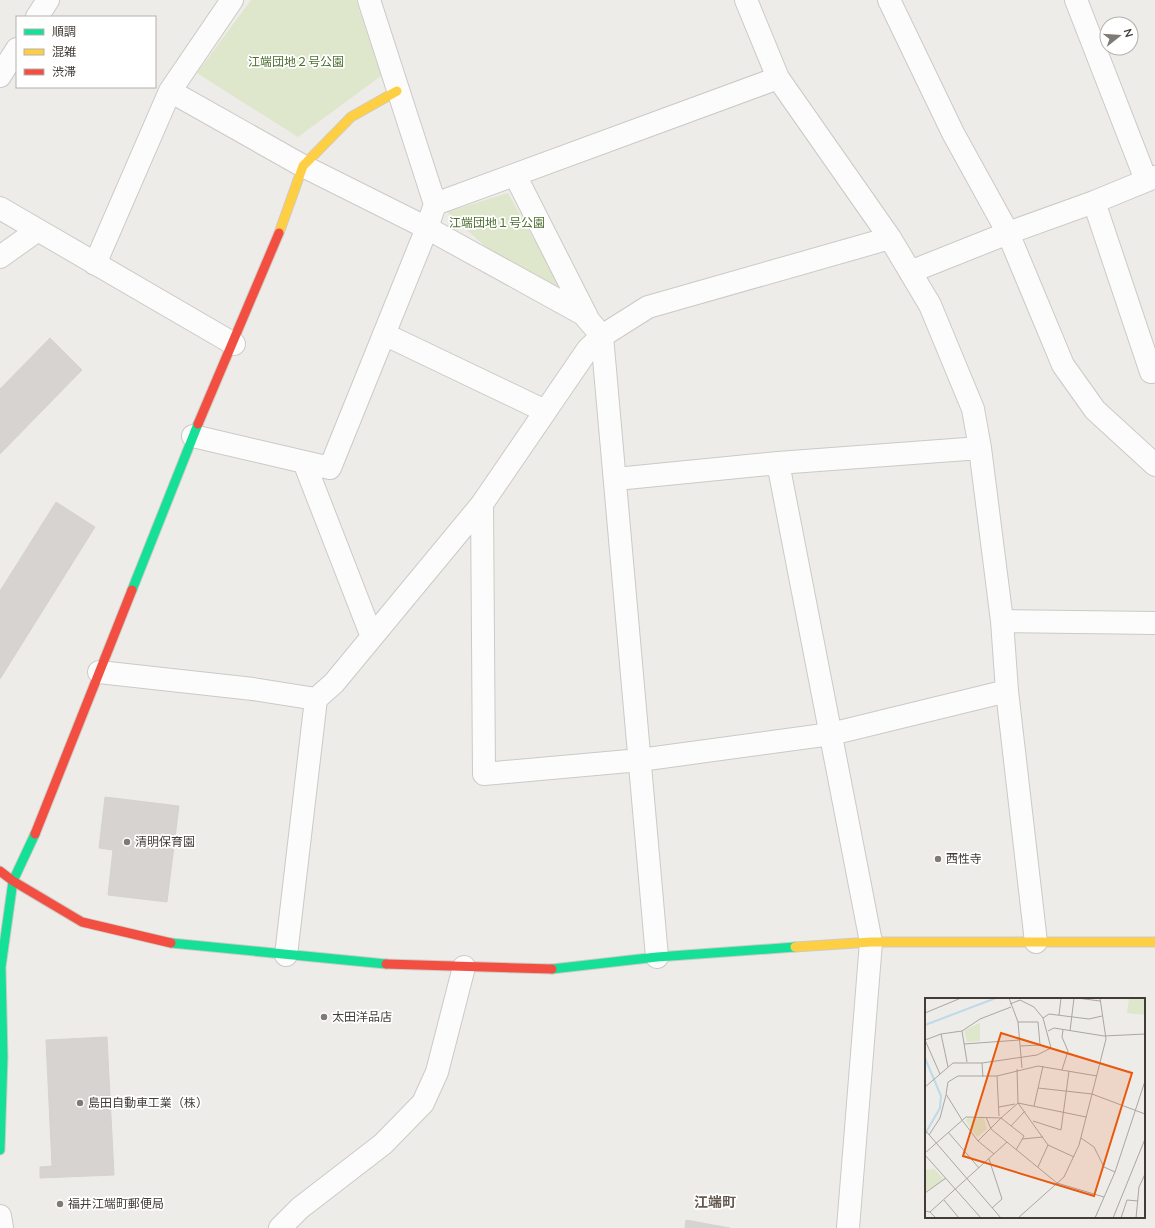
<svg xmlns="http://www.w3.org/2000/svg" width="1155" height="1228" font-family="'Nunito Sans','Noto Sans JP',sans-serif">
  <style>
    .green { fill: #dee6cb }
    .building { fill: #d6d3d0; stroke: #d6d3cf }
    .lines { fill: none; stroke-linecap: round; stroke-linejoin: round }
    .street-casing { stroke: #ccc9c6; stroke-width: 24 }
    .fast-casing { stroke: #cfcbc3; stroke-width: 11 }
    .slow-casing { stroke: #cfcbc3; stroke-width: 11 }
    .jam-casing { stroke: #cfcbc3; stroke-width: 11 }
    .street { stroke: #fcfcfc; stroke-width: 22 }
    .fast { stroke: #16e098; stroke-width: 9 }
    .slow { stroke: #ffcf43; stroke-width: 9 }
    .jam { stroke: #f24e42; stroke-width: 9 }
    .poi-dot { fill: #7f7a75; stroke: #fff; stroke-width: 1.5 }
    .labels { text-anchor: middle; stroke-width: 3.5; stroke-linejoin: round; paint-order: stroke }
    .park-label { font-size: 12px; fill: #4c6e2f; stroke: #fff }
    .poi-label { font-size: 12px; fill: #433c36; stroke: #fff; text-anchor: start }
    .quarter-label { font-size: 14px; font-weight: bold; fill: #64594e; stroke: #fff }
    .inset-river { fill: none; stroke: #bcdae8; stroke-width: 2 }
    .inset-road { fill: none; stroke: #aaa6a1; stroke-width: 1 }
    .view { fill: #e8590c; fill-opacity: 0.15; stroke: #e8590c; stroke-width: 2 }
    .inset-edge { fill: none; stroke: #433c36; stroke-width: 2 }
  </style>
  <rect width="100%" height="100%" fill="#eeece9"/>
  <path class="green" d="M251,0h105l25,76 -83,61 -101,-64z
    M508,193l60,107 -68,-40 -53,-48z"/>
  <path class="building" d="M50,338l32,32 -82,84v-65z
    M56,502l39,25 -95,152v-88z
    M105,797l74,9 -12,96 -59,-7 5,-45 -14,-2z
    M107,1037l7,138 -74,3v-11l12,-1 -6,-126z
    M686,1220l44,8h-45z"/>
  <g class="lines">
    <g class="street-casing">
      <path id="street" d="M369,0l66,204 -8,24 156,86 19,22 55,621
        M746,0l32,78 112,160 40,67 43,104 7,39 22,173 5,70 29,251
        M889,0l64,133 55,100 55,132 32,45 60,55
        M1076,0l70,180
        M37,17l11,-17
        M0,76l17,-27
        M170,91l133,75 124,62 -97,240 -137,-32
        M515,175l72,142
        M1094,202l57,170 4,-2
        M435,204l343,-126
        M0,208l234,136
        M0,257l38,-27
        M95,264l75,-173 62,-91
        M910,272l98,-39 86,-31 61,-25
        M384,334l161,77
        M304,462l68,175
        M778,463l93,479 -23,286
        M616,479l162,-16 202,-15
        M482,504l2,270 156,-14 191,-26 176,-43
        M1002,621l153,2
        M99,672l154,17 63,10 18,-16 148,-179 106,-155 14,-13 46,-29 242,-69
        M286,955l30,-256
        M0,1216l2,12
        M280,1228l20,-20 83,-64 40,-41 14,-31 27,-105"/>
    </g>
    <g class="fast-casing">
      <path id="fast" d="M132,590l66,-166
        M171,943l215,21
        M552,969l105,-12 138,-10
        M0,1150l3,-93 -2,-90 12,-86 22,-47"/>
    </g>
    <g class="slow-casing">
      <path id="slow" d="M279,233l24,-67 48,-49 46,-26
        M795,947l76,-5h284"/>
    </g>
    <g class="jam-casing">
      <path id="jam" d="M198,424l81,-191
        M35,834l97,-244
        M0,871l13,10 69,41 89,21
        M386,964l166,5"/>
    </g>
    <use href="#street" class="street"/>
    <use href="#fast" class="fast"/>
    <use href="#slow" class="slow"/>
    <use href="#jam" class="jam"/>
  </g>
  <g class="poi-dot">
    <circle cx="127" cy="842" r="4"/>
    <circle cx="938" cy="859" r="4"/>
    <circle cx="324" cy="1017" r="4"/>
    <circle cx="80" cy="1103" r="4"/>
    <circle cx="60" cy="1204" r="4"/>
  </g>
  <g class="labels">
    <g class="park-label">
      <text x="296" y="66">江端団地２号公園</text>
      <text x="497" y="227">江端団地１号公園</text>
    </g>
    <g class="poi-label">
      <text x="135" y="846">清明保育園</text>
      <text x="946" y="863">西性寺</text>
      <text x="332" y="1021">太田洋品店</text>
      <text x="88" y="1107">島田自動車工業（株）</text>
      <text x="68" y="1208">福井江端町郵便局</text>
    </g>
    <g class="quarter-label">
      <text x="715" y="1207">江端町</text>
    </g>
  </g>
  <g transform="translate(925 998)">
    <rect width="220" height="220" fill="#eeece9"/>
    <path d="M204,0h16v17l-18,-2zM55,25v18l-13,1 -3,-12zM43,120h16l3,11 -10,8 -12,-17zM9,171l10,10 -19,13v-22z" fill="#dee6cb"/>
    <path class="inset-river" d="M0,27l71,-27M0,60l16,38 -1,12 -15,26"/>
    <path class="inset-road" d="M84,0l9,24 4,46M152,0l23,3M0,15l36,-15M134,17l2,-17M118,20l6,-4 40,5 13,-3M93,24h20l2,23 -20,1M37,33l5,31M123,33l6,-3 50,8 41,-2M145,33l4,-33M0,42l15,34M0,42l16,-6M39,46l56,-4M57,65l1,14M23,69l-7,-33 21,-3 18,-12 31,-12M92,71l1,34 30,42 -10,22M137,72l6,-19 -6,-14 1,-7M72,78l2,40M0,89l28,-24h29l55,-8 14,-7 -8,-30 -9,-11 -14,-7 -10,4M113,90l54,6 53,20M109,108l9,-40M74,109l16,-3M61,119l5,12 66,54 47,14M108,123l28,9 8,-59M86,128l14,-15M0,132l76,88M23,134l31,36M4,137l11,-17 6,-23M156,140l13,9 10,20 11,5M97,141l21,-2M53,143l23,-23 23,18 -8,14M123,147l26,12M0,155l41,-36 35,1 17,-15 68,14M69,156l-16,-13 -16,-21 -16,-26 2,-12 10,-6h39l41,-10 59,10M0,157l56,63M64,161l13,40 -10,9M0,195l21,-15M19,202l15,18M0,213l5,1 6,6M5,214l77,-70M93,220l46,-41 15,-32 27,-106 -6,-41M170,220l20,-46 30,-91M188,220l32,-79M196,220l6,-18 11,1M211,220l3,-31 6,-13"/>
    <path class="view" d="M76,35l131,40 -38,123 -131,-40z"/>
    <rect width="220" height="220" class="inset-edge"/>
  </g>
  <rect x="16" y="16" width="140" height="72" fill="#ffffff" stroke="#b4b1af"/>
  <rect x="24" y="29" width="20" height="6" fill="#16e098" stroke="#b4b1af"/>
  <text x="52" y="36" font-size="12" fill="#433c36">順調</text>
  <rect x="24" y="49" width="20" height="6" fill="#ffcf43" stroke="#b4b1af"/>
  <text x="52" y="56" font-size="12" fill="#433c36">混雑</text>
  <rect x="24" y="69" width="20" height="6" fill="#f24e42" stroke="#b4b1af"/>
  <text x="52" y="76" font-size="12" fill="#433c36">渋滞</text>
  <g transform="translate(1119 36) rotate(73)"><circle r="19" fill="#ffffff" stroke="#b4b1af"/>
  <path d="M0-3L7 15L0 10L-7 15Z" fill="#7f7a75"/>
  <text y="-6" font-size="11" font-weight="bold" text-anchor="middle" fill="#433c36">N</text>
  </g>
</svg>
